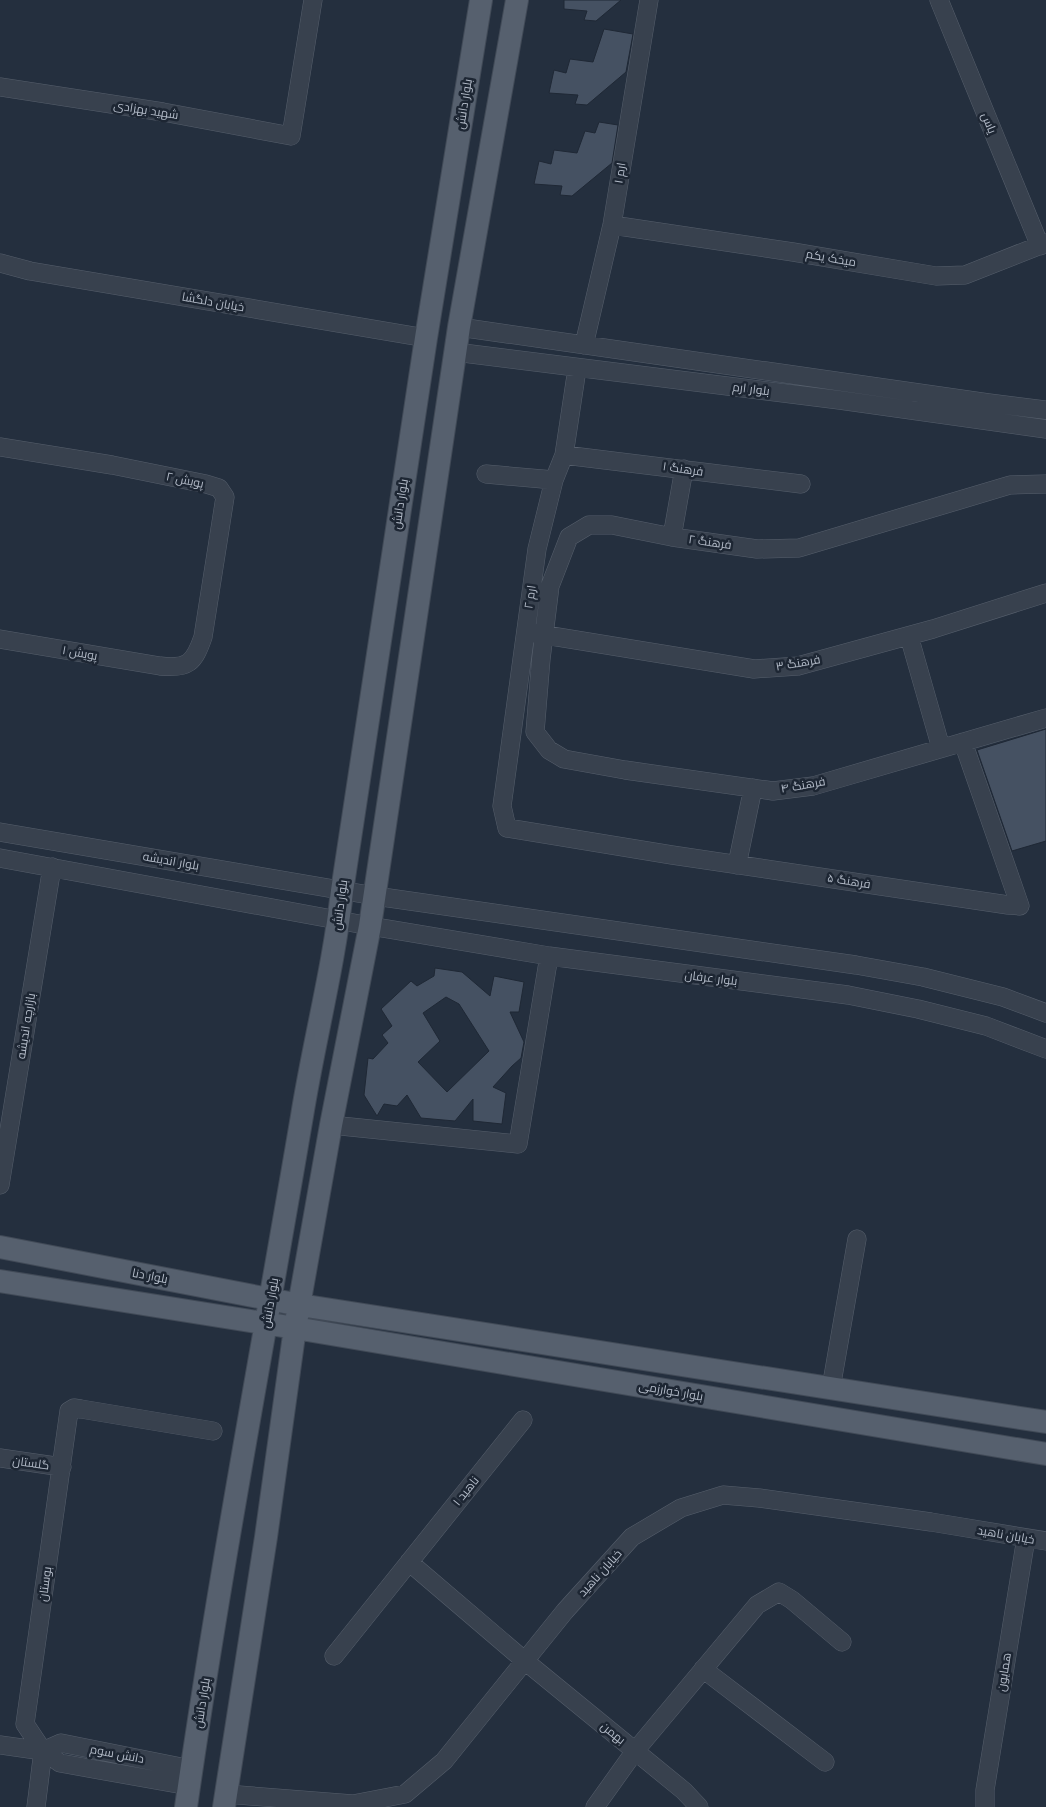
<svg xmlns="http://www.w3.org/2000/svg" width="1046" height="1807" font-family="Inter,Cairo,sans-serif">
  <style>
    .building { fill: #455162; stroke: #1f2835; fill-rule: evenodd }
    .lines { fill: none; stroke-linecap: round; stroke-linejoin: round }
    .minor-casing { stroke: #565f6c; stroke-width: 19 }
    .major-casing { stroke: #414a57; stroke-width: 24 }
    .minor { stroke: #38414e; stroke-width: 18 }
    .major { stroke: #56606e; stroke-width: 22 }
    .labels { text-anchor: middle; stroke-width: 5; stroke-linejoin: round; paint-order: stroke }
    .street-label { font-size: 12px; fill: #b4bcc9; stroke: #1d2633 }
  </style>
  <rect width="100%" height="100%" fill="#242f3e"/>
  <path class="building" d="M564,0h57l-25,21 -12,-1 3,-9 -23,-2z
    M604,29l29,5 -7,38 -39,33 -12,-1 3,-9 -29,-2 5,-23 12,3 4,-14 23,3z
    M599,122l19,3 -6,38 -40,33 -12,-1 2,-9 -28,-2 5,-23 12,3 3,-14 23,3 8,-22 10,2z
    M1046,729v112l-34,10 -35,-101z
    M435,968l27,4 28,24 4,-20 30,6 -5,30h-9l14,30 -3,16 -9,8 -19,21 13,6 -4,31 -29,-3v-22l-18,22 -34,-3 -14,-23 -10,11 -13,-2 -7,12 -13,-21 4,-37 5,1 15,-16 -6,-8 10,-9 -11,-17 30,-28 6,5 17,-10zM446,997l13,7 30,47 -42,41 -29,-30 22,-21 -17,-28z"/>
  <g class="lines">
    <g class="minor-casing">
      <path id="minor" d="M939,0l101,246
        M0,87l163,25 128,24 22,-136
        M612,225l181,27 143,24 29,-1 81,-32
        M0,263l30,8 396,67
        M459,327l530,76 57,7
        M584,345l28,-120 37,-225
        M455,352l384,48 207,29
        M577,369l-13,86 -10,25 -17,69 -35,257 5,22 165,27 336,50 12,1 -57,-164
        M0,447l112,18 94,19 13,4 6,9 -22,140c-9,26 -15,32 -43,29l-160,-27
        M564,455l237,29
        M486,474l68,6
        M1046,484l-36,1 -211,63 -42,1 -85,-12 -60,-12h-23l-20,12 -19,49 -9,73 -6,73 14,18 15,9 61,11 148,21 40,-5 233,-68
        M672,537l12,-68
        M533,633l221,36 44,-3 135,-37 113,-36
        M909,636l32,112
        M0,832l375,64 481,69 67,12 80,20 43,16
        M0,858l370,68 179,30 299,39 70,14 68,17 60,23
        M737,865l16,-77
        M331,1125l187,19 31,-188
        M0,1185l52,-318
        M831,1388l26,-149
        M0,1458l62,9
        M409,1562l116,99 159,130 15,16
        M334,1656l189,-236
        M703,1669l122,93
        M0,1745l43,6 17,12 129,23
        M43,1751l-18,-27 44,-313 5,-3 7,1 132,22
        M43,1751l18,-8 130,26
        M226,1794l127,10 52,-10 39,-33 121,-150 67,-74 49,-29 42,-13 36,3 172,24 115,19
        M36,1807l7,-56
        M595,1807l40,-56 122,-146 22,-13 13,8 50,42
        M985,1807v-17l41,-252"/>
    </g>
    <g class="major-casing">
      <path id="major" d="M0,1247l300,58 746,117
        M0,1281l295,47 751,126
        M186,1807c33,-231 77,-461 116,-691 12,-75 32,-150 40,-225l84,-553 55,-338
        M224,1807l42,-270 29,-209 36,-203 39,-199 89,-599 58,-327"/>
    </g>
    <use href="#minor" class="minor"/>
    <use href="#major" class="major"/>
  </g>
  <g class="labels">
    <g class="street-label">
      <text transform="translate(464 104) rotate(-81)" y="4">بلوار دانش</text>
      <text transform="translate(146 110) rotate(9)" y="4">شهید بهزادی</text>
      <text transform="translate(989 123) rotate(68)" y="4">یاس</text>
      <text transform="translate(620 173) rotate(-81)" y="4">ارم ۱</text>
      <text transform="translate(831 258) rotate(10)" y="4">میخک یکم</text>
      <text transform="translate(213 302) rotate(10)" y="4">خیابان دلگشا</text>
      <text transform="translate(751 389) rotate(7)" y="4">بلوار ارم</text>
      <text transform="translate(683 469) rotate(8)" y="4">فرهنگ ۱</text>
      <text transform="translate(185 480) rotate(12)" y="4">پویش ۲</text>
      <text transform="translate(400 504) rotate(-81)" y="4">بلوار دانش</text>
      <text transform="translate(710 542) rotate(8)" y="4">فرهنگ ۲</text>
      <text transform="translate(530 597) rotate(-82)" y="4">ارم ۲</text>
      <text transform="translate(80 653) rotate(10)" y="4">پویش ۱</text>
      <text transform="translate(798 663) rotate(-10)" y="4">فرهنگ ۳</text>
      <text transform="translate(803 785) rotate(-10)" y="4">فرهنگ ۴</text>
      <text transform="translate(171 861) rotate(10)" y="4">بلوار اندیشه</text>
      <text transform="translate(849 881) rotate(9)" y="4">فرهنگ ۵</text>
      <text transform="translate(340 905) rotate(-82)" y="4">بلوار دانش</text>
      <text transform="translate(711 978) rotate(7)" y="4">بلوار عرفان</text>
      <text transform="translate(26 1026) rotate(-81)" y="4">بازارچه اندیشه</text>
      <text transform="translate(150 1276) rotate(11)" y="4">بلوار دنا</text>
      <text transform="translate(270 1303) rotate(-80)" y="4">بلوار دانش</text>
      <text transform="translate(671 1391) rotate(10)" y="4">بلوار خوارزمی</text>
      <text transform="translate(31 1463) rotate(8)" y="4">گلستان</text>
      <text transform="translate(466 1491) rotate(-51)" y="4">ناهید ۱</text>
      <text transform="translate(1006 1535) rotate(10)" y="4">خیابان ناهید</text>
      <text transform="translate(600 1573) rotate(-48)" y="4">خیابان ناهید</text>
      <text transform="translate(45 1584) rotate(-82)" y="4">بوستان</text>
      <text transform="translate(1004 1672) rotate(-81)" y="4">همایون</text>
      <text transform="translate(202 1703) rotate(-81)" y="4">بلوار دانش</text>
      <text transform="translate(613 1733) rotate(39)" y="4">بهمن</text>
      <text transform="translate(117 1754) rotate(11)" y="4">دانش سوم</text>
    </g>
  </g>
</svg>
